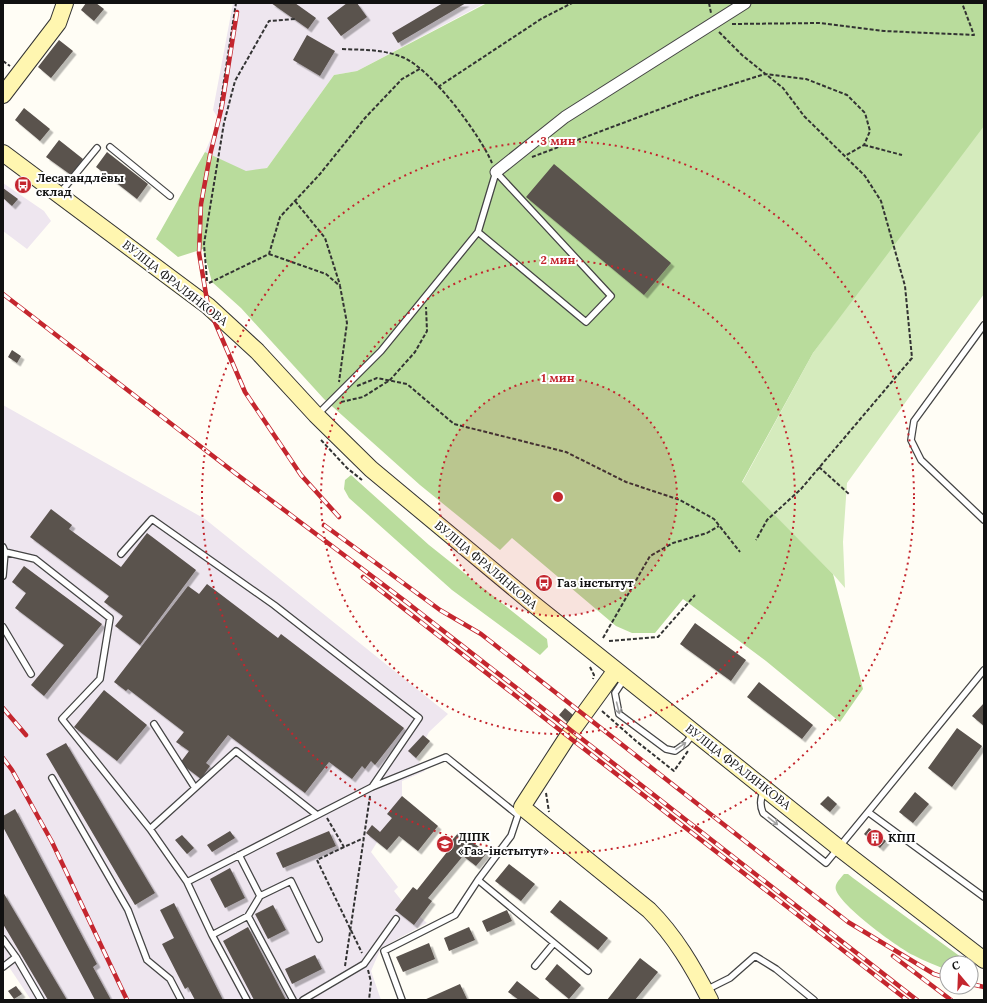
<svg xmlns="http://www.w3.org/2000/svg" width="987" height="1003" font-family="Lora,serif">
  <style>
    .industrial { fill: #eee6ef }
    .green { fill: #d5ebbd }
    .forest { fill: #b9dc9c }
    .building { fill: #5a524d; filter: url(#shadow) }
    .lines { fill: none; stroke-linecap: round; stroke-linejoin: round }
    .lane-casing { stroke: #444; stroke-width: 8 }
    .street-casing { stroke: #444; stroke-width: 13 }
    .secondary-casing { stroke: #333; stroke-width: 18 }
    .path { stroke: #333; stroke-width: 2; stroke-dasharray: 4 2; stroke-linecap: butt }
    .lane { stroke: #fff; stroke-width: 5.5 }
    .street { stroke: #fff; stroke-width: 11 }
    .secondary { stroke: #fff6b0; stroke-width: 16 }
    .rail-casing { stroke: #c4262e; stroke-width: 4.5 }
    .rail { stroke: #fff; stroke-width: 3; stroke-dasharray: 9; stroke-linecap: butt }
    .oneway { stroke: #a0a0a0 }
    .ring { fill: none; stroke: #c4262e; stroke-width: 2; stroke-dasharray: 2 4 }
    .labels { text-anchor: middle; stroke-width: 4; stroke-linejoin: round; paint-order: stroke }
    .poi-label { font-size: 12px; font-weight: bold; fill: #111; stroke: #fff; text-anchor: start }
    .street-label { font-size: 12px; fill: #111; stroke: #fff }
    .centre { fill: #c4262e; stroke: #fff; stroke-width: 2 }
    .ring-label { font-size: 12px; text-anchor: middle; font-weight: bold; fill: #c4262e; stroke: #fff; stroke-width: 4; stroke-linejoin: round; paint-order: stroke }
  </style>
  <defs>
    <filter id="shadow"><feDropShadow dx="3.5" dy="3.5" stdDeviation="0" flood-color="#0004"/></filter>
  </defs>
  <rect width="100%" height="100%" fill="#fffdf5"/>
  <path class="industrial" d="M233,3h252l-128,68 -23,4 -67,93 -21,4 -41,-20 14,-32 -6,-10z
    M3,183l41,28 7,10 -24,28 -24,-18z
    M3,405l202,114 243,195 -19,18 -13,25 9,14 -23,10v15l-10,22 -21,34 27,35 -4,4 8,10 25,22 -46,25 -10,23 10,29h-350l-28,-42z"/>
  <path class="green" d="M984,120v174l-137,189 -4,59 2,46 -12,-14 -91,-91 71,-130z"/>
  <path class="forest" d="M487,3h497v123l-171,227 -71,129 91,92 30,115 -23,33 -74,-61 -83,-62 -28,34h-23l-16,-7 -104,-88 -12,12 -80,-65 -96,-86 -83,-91 -29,-26 -9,-33 -25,8 -22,-18 49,-87 41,19 21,-3 67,-93 23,-4z
    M351,475l78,70 118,94 1,8 -8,8 -88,-65 -103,-92 -5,-9 1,-9z
    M844,874h4l5,4 116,85h-22v7c-11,-5 -23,-9 -34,-15 -16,-8 -72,-49 -77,-65 -2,-6 4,-11 8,-16z"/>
  <path class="building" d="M86,3h10l8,6 -10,12 -13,-11z
    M271,3h24l21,15 -8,11z
    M347,3h10l10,14 -26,19 -14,-18z
    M443,3h23l-68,40 -6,-10z
    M307,35l28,16 -15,25 -27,-16z
    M59,40l14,11 -22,27 -13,-11z
    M24,108l26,21 -10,12 -25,-21z
    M59,140l24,19 -12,16 -25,-18z
    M107,152l41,32 -11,15 -41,-32z
    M554,164l117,99 -27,32 -118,-98z
    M3,188l15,11 -6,7 -9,-8z
    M12,350l9,6 -4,7 -9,-6z
    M51,509l21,16 -3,4 52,38 26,-34 49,37 -56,75 -25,-19 8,-10 -19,-14 5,-6 -79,-59z
    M24,566l78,58 -58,72 -13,-11 33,-40 -49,-37 11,-15 -14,-11z
    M207,584l71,54 3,-4 123,94 -29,37 -4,-4 -6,8 -3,-3 -10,13 -23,-17 -24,31 -77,-58 -22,28 4,3 -9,13 -21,-16 9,-12 -13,-9 8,-10 -56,-43 -2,2 -12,-9 74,-96 11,8z
    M695,623l51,37 -15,21 -51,-37z
    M759,682l54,43 -11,14 -55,-42z
    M104,690l43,35 -30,36 -43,-34z
    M984,703v23l-12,-10z
    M565,708l8,7 -6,7 -8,-7z
    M957,728l25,18 -30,41 -24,-19z
    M423,735l7,6 -14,17 -8,-7z
    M66,743l89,150 -20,12 -89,-151z
    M915,792l14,12 -16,19 -14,-11z
    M402,796l36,30 -20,25 -19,-15 -12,14 -21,-17 6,-8 8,7 12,-14 -5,-4z
    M828,796l9,8 -7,8 -10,-8z
    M15,809l82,155 -4,3 18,33h-16l-92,-173v-11z
    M869,828l17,13 -6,7 -16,-14z
    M230,831l5,7 -23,14 -5,-7z
    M329,831l7,15 -53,22 -7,-15z
    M459,832l28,21 -11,13 -13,-10 -35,42 4,3 -18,24 -19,-15 18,-23 4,3 34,-43 -3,-2z
    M182,835l12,13 -7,6 -12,-14z
    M509,864l26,20 -14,17 -26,-20z
    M230,868l15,30 -20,10 -15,-29z
    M3,892l64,108h-19l-45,-76z
    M560,900l48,38 -10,12 -48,-38z
    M174,903l49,97h-28l-7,-13 -3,2 -23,-45 12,-6 -14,-28z
    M273,905l13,25 -18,9 -13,-25z
    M507,910l5,11 -25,11 -5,-11z
    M248,927l38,73h-32l-31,-59z
    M469,927l6,13 -26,11 -5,-13z
    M429,943l6,16 -32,13 -7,-15z
    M315,955l7,14 -30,15 -7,-15z
    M640,958l18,14 -23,28h-28z
    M557,964l24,21 -12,14 -24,-20z
    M517,981l24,19h-22l-11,-8z
    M460,984l7,15 -43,1z
    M16,986l6,8 -8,5 -6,-8z"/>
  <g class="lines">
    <g class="lane-casing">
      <path id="lane" d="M110,147l60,49
        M60,193l37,-45
        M984,325l-70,96 -3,19 10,20 63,60
        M317,415l64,-64 97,-119 18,-60 115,124 -25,26 -108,-90
        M3,547l2,5 -2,24
        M5,552l30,7 75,59 -10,61 -38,40 88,110 37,53 185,-95 74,-30 72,58 3,-7
        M121,554l31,-35 122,86 145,113 -47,69
        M3,627l28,47
        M625,678l-10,15 4,21 47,35 9,2 11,-8 7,-9
        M154,724l41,64
        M52,778l76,132 19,50 23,19 11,21
        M764,791c-4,7 -4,15 -1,22l63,50 42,-51 116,85
        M868,812l116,-142
        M150,829l86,-78 81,64
        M239,855l21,41 31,-15 28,58
        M478,880l110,91
        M187,882l25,53 35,65
        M260,896l-12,20 45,84
        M212,935l36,-19
        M3,939l13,18 -13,10
        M16,957l25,43
        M535,966l19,-23
        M706,990l24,-12 25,-22 21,13 38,31
        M303,1000l61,-36 32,-45
        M402,1000l-18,-49 71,-36 23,-35 33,-44 7,-21"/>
    </g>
    <g class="street-casing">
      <path id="street" d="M496,172l69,-55 180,-114"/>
    </g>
    <g class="secondary-casing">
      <path id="secondary" d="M3,95l55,-72 7,-20
        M3,153l205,153 49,45 59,64 55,54 161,134 307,245 145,112
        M616,670l-48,66 -46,71 127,103c26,26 44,57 61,90"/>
    </g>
    <path class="path" d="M709,3l2,10
      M732,24l87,-1 65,8 90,4 -12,-32
      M719,32l23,23 41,33 21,28 61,60 16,25 24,85 7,72 -111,131 -34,31 -11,20
      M342,49c21,1 40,0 60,8 29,11 78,78 90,106
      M3,61l7,5
      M438,87l103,-68 31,-16
      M219,113l17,-110
      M864,145l38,10
      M532,157l163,-61 70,-22 41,5 41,16 18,18 5,18 -6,14 -19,11
      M295,201l30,37 15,47
      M269,254l57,20 14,12 7,37 -8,59
      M207,281l-3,-37 20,-121 11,-42 34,-60 26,-2
      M209,283l60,-29 11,-37 40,-43 45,-56 37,-39 19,-11
      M357,386l20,-8 30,6 47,40 112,28 60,30 54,18 34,19 26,33
      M341,402l22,-5 27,-17 25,-28 12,-21 -1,-24
      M321,440l26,28 15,12
      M819,467l31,28
      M603,638l47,-82 23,-13 34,-10 12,-7
      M609,641l49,-4 37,-42
      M590,667l4,8 -1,4
      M602,711l34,30 38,30 14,-20
      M546,793l3,19
      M327,818l17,29 20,-9
      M344,847l-27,13 45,93
      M345,966l25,-170
      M368,970l3,12 -2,18"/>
    <use href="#lane" class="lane"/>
    <use href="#street" class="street"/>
    <use href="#secondary" class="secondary"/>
    <g class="rail-casing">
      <path id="rail" d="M237,12l-15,94 -12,49 -9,49 -2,49 9,53 37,86 56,83 38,42
        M3,294l232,179 170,128 512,399
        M324,525l116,85 41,24 367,288 86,52 13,4
        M363,577l544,423
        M3,708l23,27
        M3,758l9,12 40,72 75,158
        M893,956l58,44
        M971,984l13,3"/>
    </g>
    <use href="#rail" class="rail"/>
  </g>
  <defs><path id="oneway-shaft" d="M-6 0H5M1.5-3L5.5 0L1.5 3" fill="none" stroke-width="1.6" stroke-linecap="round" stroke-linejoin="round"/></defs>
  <g class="oneway">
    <use href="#oneway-shaft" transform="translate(618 708) rotate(76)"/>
    <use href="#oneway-shaft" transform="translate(681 746) rotate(-35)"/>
    <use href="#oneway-shaft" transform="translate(773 821) rotate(38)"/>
  </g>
  <circle cx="558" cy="497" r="119" fill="#c4262e" fill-opacity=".12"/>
  <g class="ring">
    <circle cx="558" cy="497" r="119"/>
    <circle cx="558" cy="497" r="237"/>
    <circle cx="558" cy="497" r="356"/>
  </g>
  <defs>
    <g id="bus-disc" transform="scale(0.9)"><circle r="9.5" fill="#c4262e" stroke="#fff"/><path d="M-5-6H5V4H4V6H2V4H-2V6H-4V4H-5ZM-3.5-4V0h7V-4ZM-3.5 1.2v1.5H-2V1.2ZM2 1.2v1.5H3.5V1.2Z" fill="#fff"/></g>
    <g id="building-disc" transform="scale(0.9)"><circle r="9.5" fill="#c4262e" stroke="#fff"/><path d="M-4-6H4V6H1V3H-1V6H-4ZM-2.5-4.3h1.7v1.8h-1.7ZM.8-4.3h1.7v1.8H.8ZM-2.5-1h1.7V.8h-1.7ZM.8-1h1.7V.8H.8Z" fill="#fff"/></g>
    <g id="university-disc" transform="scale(0.9)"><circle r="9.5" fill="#c4262e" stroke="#fff"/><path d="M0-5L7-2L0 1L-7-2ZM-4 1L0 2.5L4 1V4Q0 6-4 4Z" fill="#fff"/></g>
  </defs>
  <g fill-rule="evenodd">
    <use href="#bus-disc" x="23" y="185"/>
    <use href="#bus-disc" x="544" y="583"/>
    <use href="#building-disc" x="875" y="838"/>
    <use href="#university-disc" x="445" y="844"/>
  </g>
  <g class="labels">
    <g class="poi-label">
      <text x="36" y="182">Лесагандлёвы<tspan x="36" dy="14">склад</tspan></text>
      <text x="557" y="587">Газ інстытут</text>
      <text x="458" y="841">ДІПК<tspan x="458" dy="14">«Газ-інстытут»</tspan></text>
      <text x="888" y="842">КПП</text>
    </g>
    <g class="street-label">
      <text transform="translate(175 283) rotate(38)" y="4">ВУЛІЦА ФРАЛЯНКОВА</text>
      <text transform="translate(486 565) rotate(40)" y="4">ВУЛІЦА ФРАЛЯНКОВА</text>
      <text transform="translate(738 767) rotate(38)" y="4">ВУЛІЦА ФРАЛЯНКОВА</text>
    </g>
  </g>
  <circle cx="558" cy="497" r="6" class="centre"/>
  <g class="ring-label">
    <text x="558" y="145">3 мин</text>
    <text x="558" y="264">2 мин</text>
    <text x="558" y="382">1 мин</text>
  </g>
  <rect width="987" height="1003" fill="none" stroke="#111111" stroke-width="8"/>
  <g transform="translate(959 975) rotate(341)"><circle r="19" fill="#ffffff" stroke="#a0a0a0"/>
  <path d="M0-3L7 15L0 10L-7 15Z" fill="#c4262e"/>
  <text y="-6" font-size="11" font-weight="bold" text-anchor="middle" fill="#111111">С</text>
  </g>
</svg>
